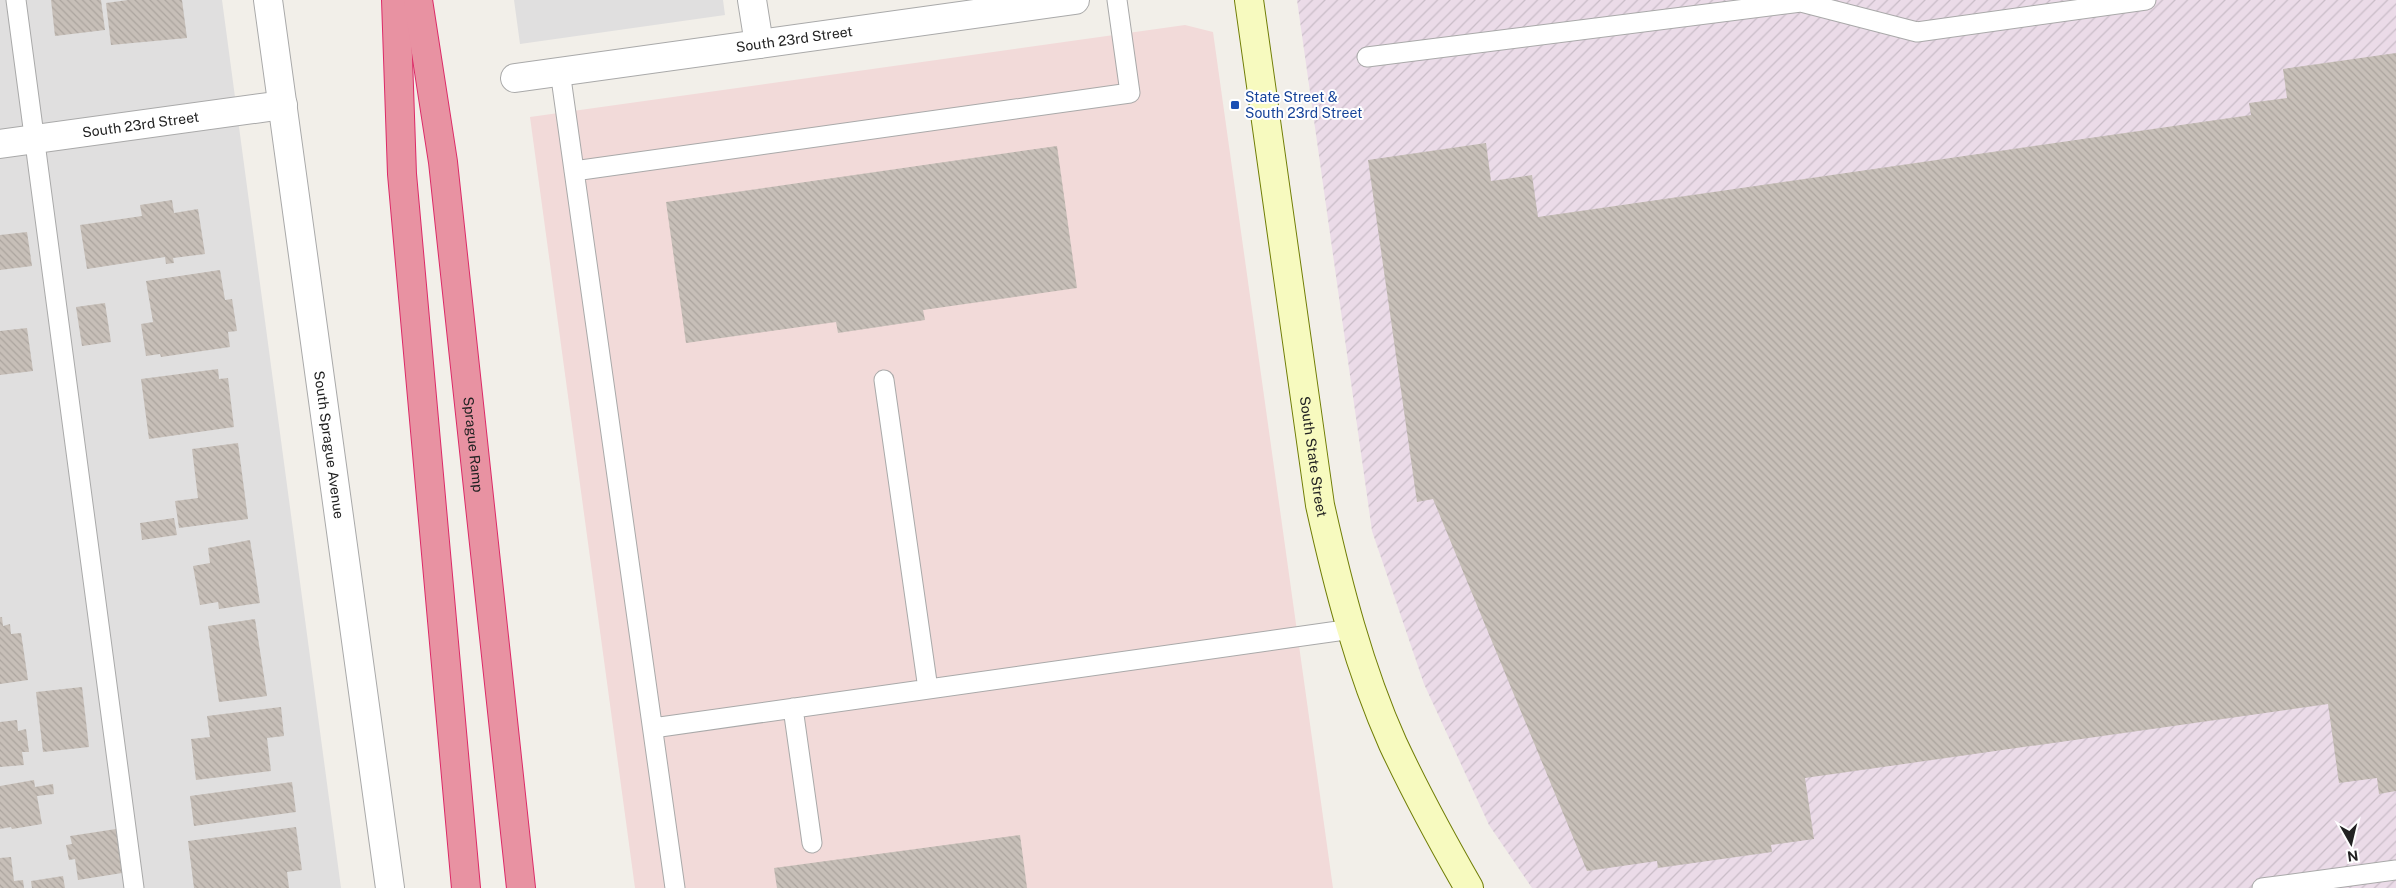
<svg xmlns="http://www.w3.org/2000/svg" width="2396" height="888" font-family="'Public Sans',sans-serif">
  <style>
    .residential { fill: #e0dfdf }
    .commercial { fill: #f2dad9 }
    .industrial { fill: url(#industrial-furrows) }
    .building { fill: url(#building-back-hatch) }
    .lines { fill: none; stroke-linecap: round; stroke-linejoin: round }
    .lane-casing { stroke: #a9a9a9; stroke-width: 21 }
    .street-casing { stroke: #a9a9a9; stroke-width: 30 }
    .secondary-casing { stroke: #707d05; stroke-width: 30 }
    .highway-casing { stroke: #dc2a67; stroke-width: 30 }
    .lane { stroke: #fff; stroke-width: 19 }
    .street { stroke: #fff; stroke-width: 28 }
    .secondary { stroke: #f7fabf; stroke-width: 28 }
    .highway { stroke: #e892a2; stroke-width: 28 }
    .transit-dot { fill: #1a4fb4; stroke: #fff; stroke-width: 2 }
    .labels { text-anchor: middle; stroke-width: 4; stroke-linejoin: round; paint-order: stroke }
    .street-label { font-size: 14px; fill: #222; stroke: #fff }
    .transit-label { font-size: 14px; fill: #164399; stroke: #fff; text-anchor: start }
  </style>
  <defs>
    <pattern id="industrial-furrows" width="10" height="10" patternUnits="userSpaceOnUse" patternTransform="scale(1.25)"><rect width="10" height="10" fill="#ebdbe8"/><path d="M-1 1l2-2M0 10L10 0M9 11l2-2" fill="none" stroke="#c9bcc7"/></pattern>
    <pattern id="building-back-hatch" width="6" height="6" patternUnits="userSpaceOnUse" patternTransform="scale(1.25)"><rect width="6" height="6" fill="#c7bfb8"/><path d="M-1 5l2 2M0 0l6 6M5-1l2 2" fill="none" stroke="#aba49e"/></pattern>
  </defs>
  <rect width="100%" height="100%" fill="#f2efe9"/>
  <path class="residential" d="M0,0h222l119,888h-341z
    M514,0h209l2,15 -205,29z"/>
  <path class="commercial" d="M1185,25l28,7 120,856h-698l-105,-771z"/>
  <path class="industrial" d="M1297,0h1099v888h-864l-43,-63 -65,-141 -52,-153z"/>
  <path class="building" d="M51,0h50l4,30 -50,6z
    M128,0h54l5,38 -76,7 -5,-42z
    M2396,53v738l-17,3 -2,-16 -38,5 -11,-79 -523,74 9,61 -43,6 1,7 -114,16 -1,-7 -70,10 -154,-372 -16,3 -49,-342 118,-17 5,38 41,-6 6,42 713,-102 -2,-12 38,-5 -4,-29z
    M1057,146l20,142 -154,22 2,10 -87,13 -2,-11 -150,21 -20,-141z
    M172,200l2,13 24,-4 7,45 -32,4 1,5 -8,1 -1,-7 -78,12 -7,-44 62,-9 -2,-11z
    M27,232l5,34 -32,4v-35z
    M220,270l5,30 7,-1 5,32 -9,1 2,15 -69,10 -1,-3 -14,2 -5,-32 12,-2 -7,-41z
    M105,303l6,39 -29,4 -6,-39z
    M27,328l6,43 -33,4v-44z
    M218,369l1,10 9,-1 6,49 -85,12 -8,-60z
    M238,443l10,76 -69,9 -4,-27 23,-3 -6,-49z
    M174,518l3,17 -35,5 -2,-17z
    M250,540l10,63 -41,6 -1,-7 -18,3 -7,-39 17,-3 -2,-15z
    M0,617h2l1,9 7,-2 1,10 10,-1 7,47 -28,4z
    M255,619l12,77 -48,6 -11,-76z
    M82,687l7,60 -46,5 -7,-60z
    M281,707l3,29 -17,2 4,33 -75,9 -5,-41 19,-2 -3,-21z
    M17,720l1,11 8,-2 3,23h-7l2,13 -24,2v-45z
    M34,780l1,7 18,-3 1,10 -17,2 5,28 -30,5 -1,-2 -11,2v-43z
    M292,782l4,30 -102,14 -4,-30z
    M296,827l6,43 -15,2 2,16h-95l-6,-47z
    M116,829l6,44 -44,7 -3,-21 -6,1 -3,-15 6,-1 -2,-8z
    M1020,835l7,53h-250l-3,-20z
    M11,857l3,24 9,-1 1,8h-24v-30z
    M63,876l2,12h-33l-1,-7z"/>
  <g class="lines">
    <g class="lane-casing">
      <path id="lane" d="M16,0l118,888
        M1367,57l434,-55 116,30 229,-32
        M560,71l115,817
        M574,171l556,-78 -13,-93
        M884,380l44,309
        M793,708l19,135
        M653,728l699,-99
        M2262,888l134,-18"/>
    </g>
    <g class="street-casing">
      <g id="street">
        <path id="s1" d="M268,0l122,888"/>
        <path d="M752,0l7,44"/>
        <path id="s2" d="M515,78l560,-78"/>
        <path id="s3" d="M0,144l283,-39"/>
      </g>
    </g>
    <g class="secondary-casing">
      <g id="secondary">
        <path id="s4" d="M1249,0l71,505c18,81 39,163 73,239 23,49 49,97 76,144"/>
      </g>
    </g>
    <g class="highway-casing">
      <g id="highway">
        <path d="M396,0l6,174 64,714"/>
        <path id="s5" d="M418,0l25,162 78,726"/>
      </g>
    </g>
    <use href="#lane" class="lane"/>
    <use href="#street" class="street"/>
    <use href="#secondary" class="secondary"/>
    <use href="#highway" class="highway"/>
  </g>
  <rect class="transit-dot" x="1230" y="100" width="10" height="10" rx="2.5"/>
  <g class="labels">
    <g class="street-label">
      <text dy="5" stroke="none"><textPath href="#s2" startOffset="282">South 23rd Street</textPath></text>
      <text dy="5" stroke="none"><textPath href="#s3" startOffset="142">South 23rd Street</textPath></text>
      <text dy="5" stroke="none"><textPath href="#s1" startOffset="449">South Sprague Avenue</textPath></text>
      <text dy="5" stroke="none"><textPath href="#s5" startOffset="448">Sprague Ramp</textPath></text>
      <text dy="5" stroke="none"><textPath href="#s4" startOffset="461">South State Street</textPath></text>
    </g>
    <g class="transit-label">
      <text x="1245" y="102">State Street &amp;<tspan x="1245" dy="16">South 23rd Street</tspan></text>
    </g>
  </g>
  <g transform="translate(2351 843) rotate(172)" stroke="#ffffff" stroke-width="4" paint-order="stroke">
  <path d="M0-4L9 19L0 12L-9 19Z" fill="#222222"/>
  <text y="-8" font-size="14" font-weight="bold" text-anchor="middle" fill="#222222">N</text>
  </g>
</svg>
